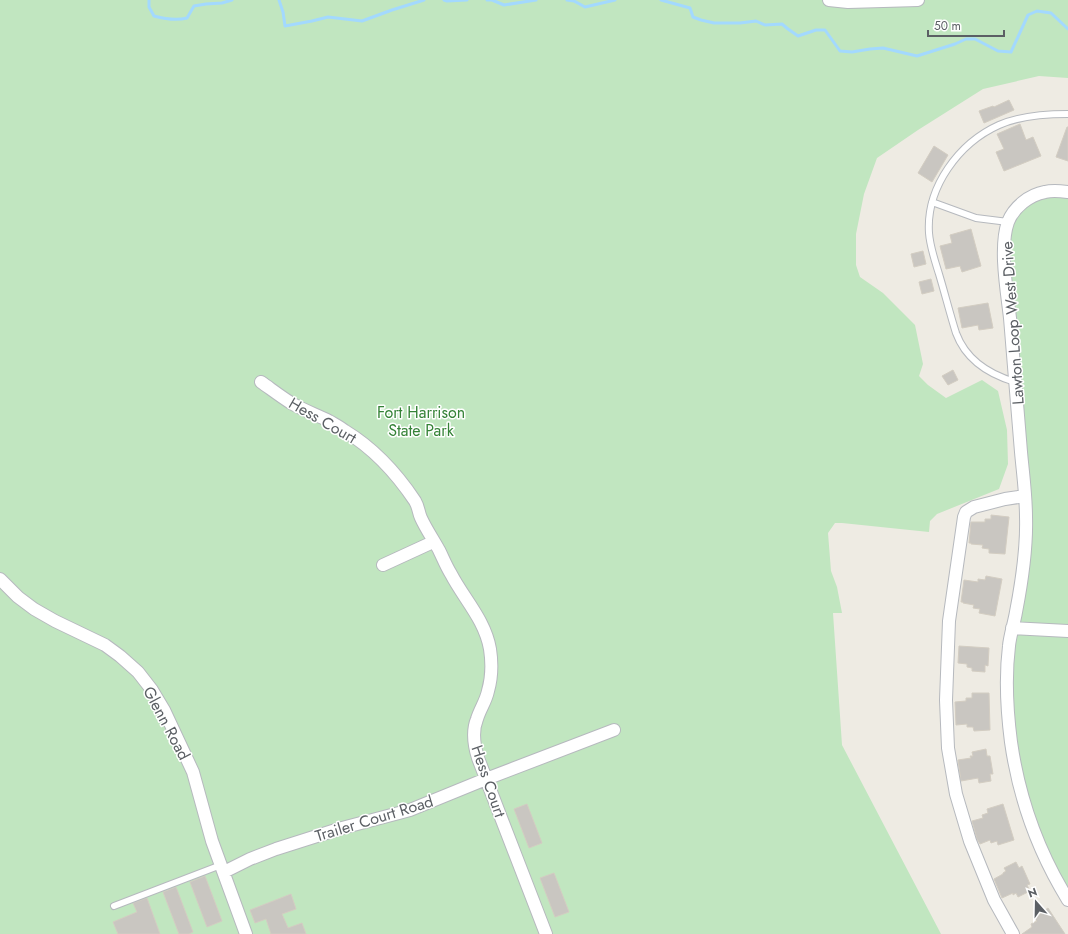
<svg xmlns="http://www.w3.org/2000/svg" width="1068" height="934" font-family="Jost,sans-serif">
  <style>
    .green { fill: #c1e6c0 }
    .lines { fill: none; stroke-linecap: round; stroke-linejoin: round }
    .stream { stroke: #a3d9fe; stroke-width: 3 }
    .building { fill: #c9c6c1; stroke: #d3cdc2 }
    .service-casing { stroke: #b6b9be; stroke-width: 8 }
    .minor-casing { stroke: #b6b9be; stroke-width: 14 }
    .service { stroke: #fff; stroke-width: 6 }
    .minor { stroke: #fff; stroke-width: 12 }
    .labels { text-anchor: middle; stroke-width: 3; stroke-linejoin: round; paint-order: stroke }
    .street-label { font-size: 16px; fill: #5b5f64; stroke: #fff }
    .park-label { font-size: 16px; fill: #348236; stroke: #fff }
  </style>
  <rect width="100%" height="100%" fill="#eeebe3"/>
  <path class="green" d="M0,0h1068v78l-29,-2 -56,13 -65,41 -41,28 -13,36 -8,40v31l4,12 23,16 32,32 8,39 -4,12 9,9 18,13 36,-18 16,11 9,39 1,34 -9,25 -62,25 -7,7 -1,11 -87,-9h-7l-7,10 3,38 6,16 5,26h-9l9,132 99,189h-941z
    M1068,192v708l-35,-72 -25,-118 17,-161 -20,-306 16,-39z"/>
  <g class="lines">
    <path class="stream" d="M149,0v7l5,9c11,3 22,5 33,2l7,-12 12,-2 16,-1 10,-3
      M279,0l4,12 2,14 27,-5 16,-4 34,4 30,-11 32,-10
      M444,0l3,1 20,-1
      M487,0h5l12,5 32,-5
      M567,0l7,1 11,6 30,-7
      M661,0l29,8 3,9 8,3 13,3h26l16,-2 9,4 17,-1 6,5 10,7 18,-6h9l15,21 12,1 18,-3 13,-1 34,8 38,-12 11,-5h9l23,12 13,1 17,-37 9,-4 14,2 17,16"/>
  </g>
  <path class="building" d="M1009,100l5,10 -30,13 -5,-12 14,-5 1,1z
    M1020,124l6,16 7,-3 8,19 -37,15 -8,-19 8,-3 -7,-15z
    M1067,127h1v34l-12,-4z
    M934,146l14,9 -16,27 -14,-9z
    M971,229l10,37 -19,6 -2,-6 -14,3 -6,-23 12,-3 -2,-8z
    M923,251l3,13 -12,3 -3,-13z
    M931,279l3,12 -12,3 -3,-12z
    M988,303l5,25 -14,2 -1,-5 -16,3 -4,-20z
    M953,370l5,10 -10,5 -6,-9z
    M991,515l18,2 -4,37 -16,-1v-4l-7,-1 1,-3 -12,-1v-1h-2l2,-21h14v-3h6z
    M986,576l16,3 -7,37 -16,-3 1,-4 -7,-1 1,-3 -11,-2v-1h-2l3,-22 14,2v-3l7,1z
    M959,646l30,2 -1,18 -3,-1v7l-13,-1v-3l-5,-1v-3l-9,-1z
    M972,693h17l1,37 -16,1 -1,-4h-6v-3l-11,1 -1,-23 11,-1v-3h6z
    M986,749l1,7h3l3,18h-3l1,7 -12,2 -1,-5 -17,3 -3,-21 13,-2 -1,-2h3l-1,-4z
    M527,804l15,39 -13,5 -15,-39z
    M1003,804l11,36 -16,5 -1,-4 -6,2 -1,-3 -10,4 -3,-5 -5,-18 11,-3 -1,-3 6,-2 -1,-4z
    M1016,862l3,6 3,-2 8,18 -3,1 3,6 -12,6 -2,-4 -3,2v-2l-11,5 -8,-19 9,-5v-1l3,-2 -2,-3z
    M554,873l15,39 -14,5 -15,-39z
    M205,876l17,45 -15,6 -17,-45z
    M176,887l17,45 -4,2h-10l-16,-42z
    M291,894l5,15 -14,5 6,14 14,-5 4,11h-35l-5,-15 -11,4 -5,-13z
    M147,898l13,36h-42l-5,-12 24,-10 -4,-9z
    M1048,908l17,26h-43l10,-7 -1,-3 6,-3 -3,-3z"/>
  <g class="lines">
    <g class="service-casing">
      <path id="service" d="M932,202l44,16 32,4
        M1015,382c-27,-8 -49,-22 -59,-49 -6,-19 -11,-39 -17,-59 -4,-13 -9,-27 -10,-41 -3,-46 30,-90 70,-108 20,-9 48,-11 69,-11
        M114,906l107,-41"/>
    </g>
    <g class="minor-casing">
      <path id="minor" d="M829,0l19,2 70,-2
        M1068,192c-7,-1 -16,-2 -23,0 -16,3 -31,15 -37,30 -9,25 -1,70 2,96 4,45 7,89 11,134 2,22 5,43 5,65 1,32 -4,64 -10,95 -2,12 -6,23 -7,34 -4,32 -2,65 2,96 8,56 28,111 57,158
        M261,382c10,7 19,14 30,21 12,7 26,12 38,18 5,3 11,6 16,10 28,17 52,43 70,70 4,7 3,10 6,17 5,11 12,21 18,32 4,8 7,16 12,24 13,25 34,46 39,75 2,13 2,28 -2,42 -2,10 -8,18 -11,28 -5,12 -3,26 1,39l68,176
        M383,565l50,-23
        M0,579l18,18 16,12 21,12 50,24 15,11 18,16 14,18 12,20 29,62 19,69 34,93
        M1012,628l56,3
        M224,872l26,-13 26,-10 66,-21 57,-15 11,-3 76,-31 128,-49
        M1013,934l-19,-34 -24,-59 -14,-47 -8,-46 -2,-48 3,-79 15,-104 2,-5 8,-5 31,-8 20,-3"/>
    </g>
    <use href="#service" class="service"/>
    <use href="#minor" class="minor"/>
  </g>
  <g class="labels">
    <g class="street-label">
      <text transform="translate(1012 323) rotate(-94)" y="6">Lawton Loop West Drive</text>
      <text transform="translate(323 420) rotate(30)" y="6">Hess Court</text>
      <text transform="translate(167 723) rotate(62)" y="6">Glenn Road</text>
      <text transform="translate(489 781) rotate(71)" y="6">Hess Court</text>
      <text transform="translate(374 818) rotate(-17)" y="6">Trailer Court Road</text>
    </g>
    <g class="park-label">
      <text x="421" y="418">Fort Harrison<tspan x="421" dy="18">State Park</tspan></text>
    </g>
  </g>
  <g transform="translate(1036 902) rotate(340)" stroke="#ffffff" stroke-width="3" paint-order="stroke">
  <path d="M0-3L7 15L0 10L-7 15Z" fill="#5b5f64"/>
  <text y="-6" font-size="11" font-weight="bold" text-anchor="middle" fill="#5b5f64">N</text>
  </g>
  <path d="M928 30v6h76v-6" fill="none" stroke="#5b5f64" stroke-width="2"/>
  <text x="934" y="30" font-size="12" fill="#5b5f64" stroke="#ffffff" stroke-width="3" paint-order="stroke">50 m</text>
</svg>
